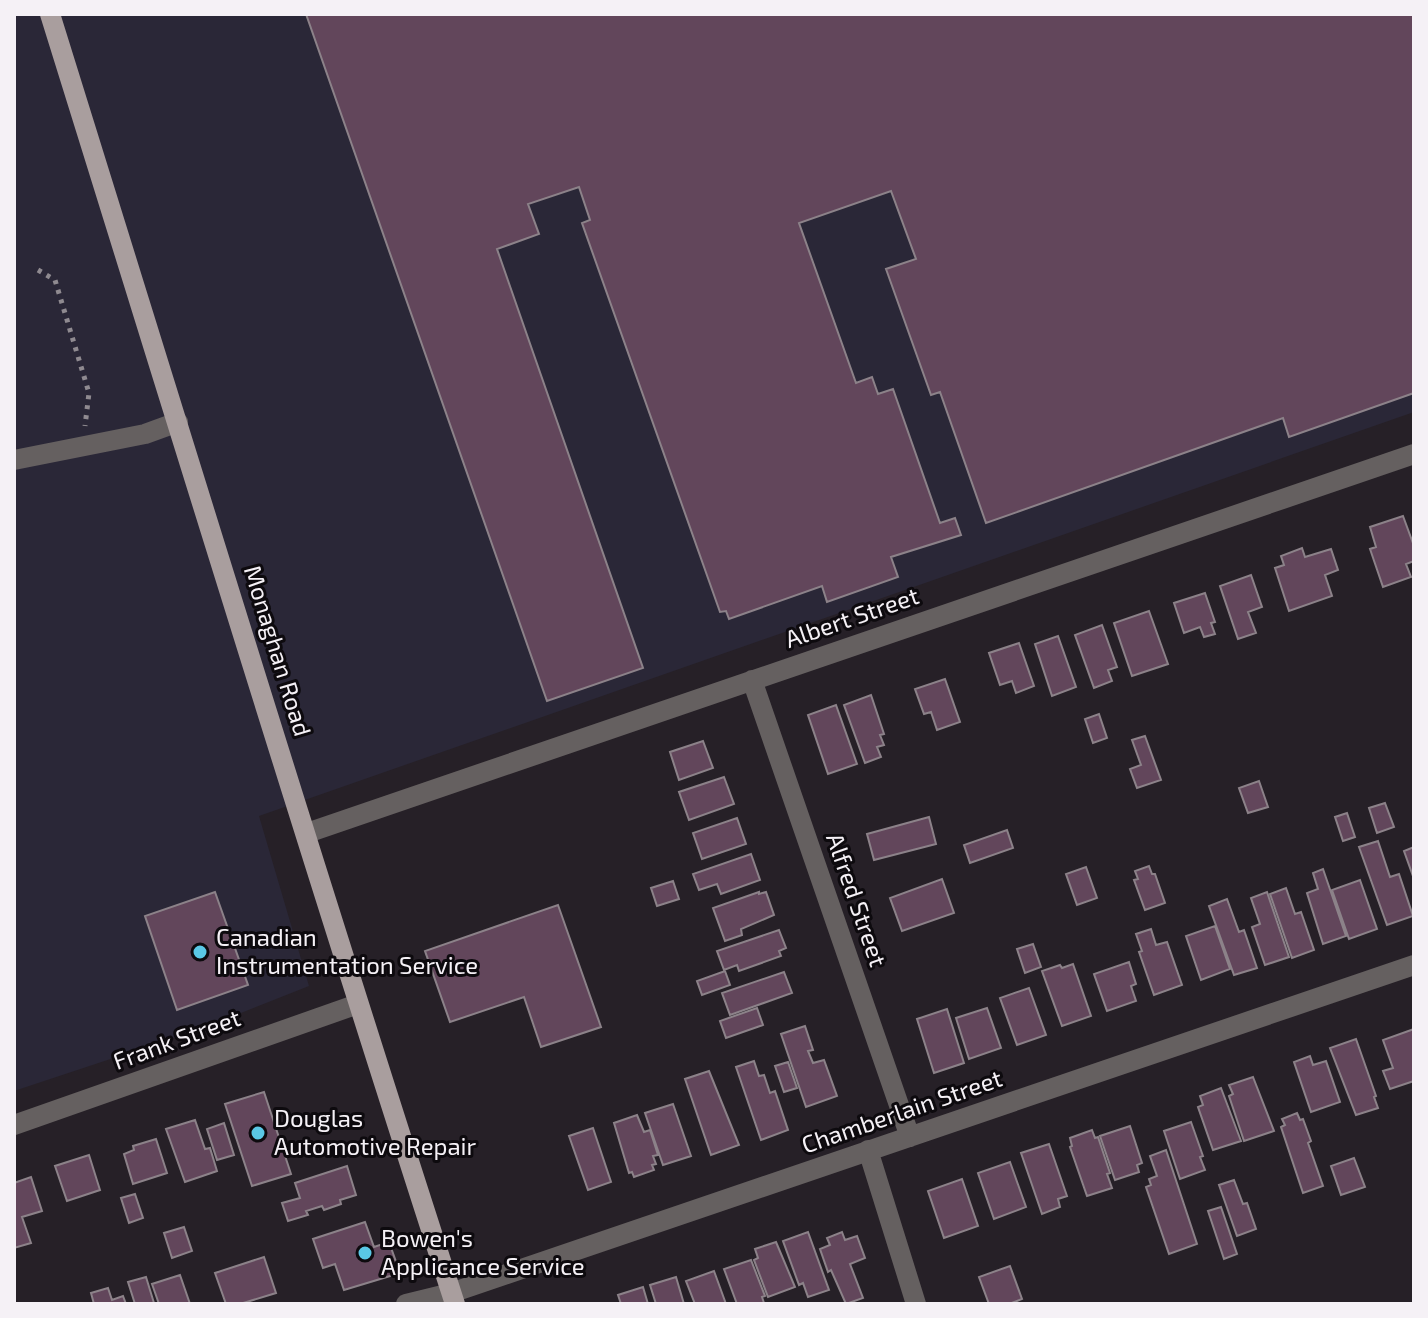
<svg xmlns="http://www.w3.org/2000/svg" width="1428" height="1318" font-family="'Exo 2',sans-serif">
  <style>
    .industrial { fill: #2a2737 }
    .building { fill: #62465b; stroke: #8c8289; stroke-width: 2 }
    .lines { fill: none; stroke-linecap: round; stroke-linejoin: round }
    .path { stroke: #8f8a90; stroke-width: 5; stroke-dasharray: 4 6; stroke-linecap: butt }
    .minor { stroke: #656060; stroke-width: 20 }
    .major { stroke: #a99e9e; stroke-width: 20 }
    .poi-dot { fill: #5ac8e6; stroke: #0d0a0e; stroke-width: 3 }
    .labels { text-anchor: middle; stroke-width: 6; stroke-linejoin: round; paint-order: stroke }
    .street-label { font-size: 24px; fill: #f5f1f6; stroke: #0d0a0e }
    .poi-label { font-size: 24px; fill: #f5f1f6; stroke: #0d0a0e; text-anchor: start }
  </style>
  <rect width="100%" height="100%" fill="#262027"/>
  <path class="industrial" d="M14,14h1400v398l-1155,404 50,170 -111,44 -184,61z"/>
  <path class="building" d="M306,14h1108v379l-125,44 -6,-19 -297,105 -46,-131 -9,3 -45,-126 30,-10 -25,-68 -92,32 57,160 16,-6 6,17 15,-5 47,134 15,-5 6,17 -70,22 7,20 -71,25 -5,-16 -93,33 -3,-8 -6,1 -138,-389 8,-3 -11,-33 -51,17 11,30 -42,15 146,419 -96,33z
    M1403,516l11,30v15l-8,3 5,13 -28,10 -13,-38 6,-2 -6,-20z
    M1302,548l3,9 26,-8 7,21 -13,5 7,21 -43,15 -14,-43 9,-3 -3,-9z
    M1251,575l11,32 -14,5 8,21 -18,6 -18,-53z
    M1205,593l10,29 -4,1 4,11 -11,3 -4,-10 -16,6 -10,-30z
    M1149,611l19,53 -36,12 -18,-53z
    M1102,625l15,42 -9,3 4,11 -18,7 -19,-53z
    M1058,636l18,51 -24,9 -17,-52z
    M1019,643l15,43 -18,7 -4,-12 -12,4 -11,-32z
    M945,679l15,43 -23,8 -6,-18 -7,2 -9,-25z
    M871,695l13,39 -4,1 4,10 -7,2 4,10 -16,6 -21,-58z
    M836,705l21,59 -29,10 -20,-59z
    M1099,714l8,24 -14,5 -8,-24z
    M1145,736l16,44 -24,8 -7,-19 11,-4 -9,-25z
    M703,741l10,27 -34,12 -9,-28z
    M724,777l10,27 -45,16 -10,-28z
    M1259,781l9,26 -20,6 -9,-25z
    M1385,803l9,24 -17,6 -8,-25z
    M1347,813l8,24 -12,4 -8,-24z
    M929,817l7,27 -62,16 -7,-26z
    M737,818l9,26 -44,15 -9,-26z
    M1007,830l6,18 -43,15 -6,-18z
    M1378,841l12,36 9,-3 14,42 -26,9 -28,-78z
    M1414,847v32l-10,-28z
    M751,854l9,26 -39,14 -4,-10 -18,6 -6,-16z
    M1149,866l3,8h3l10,29 -20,7 -11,-30 4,-1 -3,-8z
    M1086,867l11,31 -20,7 -11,-31z
    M1323,869l23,67 -23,8 -16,-51 11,-4 -5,-16z
    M942,879l12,34 -52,18 -12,-33z
    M1360,880l17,49 -28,10 -17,-49z
    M673,881l6,18 -22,7 -6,-18z
    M1286,888l9,26 6,-2 13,38 -22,8 -22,-64z
    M215,892l33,93 -71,25 -32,-94z
    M759,892v2l7,-2 8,23 -33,14 1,6 -17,6 -12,-33z
    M1267,892l22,65 -24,8 -13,-38 8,-3 -9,-26z
    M1227,899l12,33 5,-2 13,38 -23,7 -25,-69z
    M558,905l43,122 -60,20 -17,-50 -74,25 -25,-71z
    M1215,926l15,43 -29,11 -15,-44z
    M1151,929l5,16 11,-3 15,43 -28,10 -15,-43 3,-1 -6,-17z
    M779,930l7,18 -7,3 2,5 -42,15 -2,-6 -13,5 -7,-19z
    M1033,944l8,23 -16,6 -8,-24z
    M1129,962l7,22 -5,2 5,15 -29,10 -13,-37z
    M1073,964l18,52 -29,10 -20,-55 18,-6 2,3z
    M725,971l5,14 -28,10 -5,-14z
    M784,972l8,21 -62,22 -8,-22z
    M1029,988l17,47 -29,10 -17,-47z
    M757,1008l6,17 -37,13 -6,-17z
    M987,1008l14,40 -32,11 -13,-41z
    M947,1009l17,54 -30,10 -17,-54z
    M805,1026l8,24 -5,1 5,12 11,-3 13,36 -31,11 -25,-73z
    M1414,1029v52l-24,8 -7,-18 10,-3 -10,-28z
    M1356,1039l20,57 -2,1 4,11 -22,7 -26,-67z
    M1310,1056l3,9 13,-4 14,41 -29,10 -17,-50z
    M754,1061l5,15 5,-1 6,18 5,-2 13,39 -27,10 -25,-73z
    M788,1062l9,26 -13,4 -9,-26z
    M709,1071l30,74 -28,10 -26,-76z
    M1253,1077l21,54 -30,10 -15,-45 4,-2 -4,-9z
    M1221,1088l20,53 -28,9 -15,-43 5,-2 -3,-9z
    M264,1092l27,82 -39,12 -27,-82z
    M673,1104l18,52 -28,9 -18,-52z
    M1297,1113l3,7 3,-1 8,22 -3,2 15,43 -20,7 -22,-66 4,-2 -3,-6z
    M637,1115l7,17 6,-2 8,25 -5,1 3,8 -4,1 2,5 -20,7 -2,-5 -3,1 -15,-50z
    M195,1120l10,29 5,-1 7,23 -32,11 -19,-53z
    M1191,1122l12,34 -3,1 5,13 -25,9 -16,-48z
    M224,1123l10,32 -17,5 -10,-31z
    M1130,1126l12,37 -5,2 2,7 -24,8 -15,-44z
    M593,1128l18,54 -23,8 -19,-54z
    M1092,1130l3,8 3,-1 12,36 -3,1 5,14 -25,8 -17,-49 2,-1 -2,-8z
    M156,1139l11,34 -34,11 -9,-30 10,-4 -1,-4z
    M1049,1144l18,52 -9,3 2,8 -18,7 -21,-61z
    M1166,1150l31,94 -28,10 -23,-67 5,-2 -2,-6 8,-3 -7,-20z
    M89,1155l11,35 -33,11 -12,-35z
    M1354,1158l11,29 -24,8 -10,-29z
    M1010,1162l16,45 -32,12 -16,-46z
    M347,1166l9,29 -16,5 1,4 -17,6 -2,-4 -16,5 2,4 -20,6 -6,-18 18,-5 -5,-15z
    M31,1177l11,34 -20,6 9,26 -17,5v-65z
    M962,1179l16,47 -34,12 -16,-47z
    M1234,1180l9,24 4,-1 9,26 -19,7 -18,-51z
    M135,1194l8,24 -14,5 -8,-25z
    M1221,1207l16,47 -13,5 -16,-48z
    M365,1222l9,25 15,-5 11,31 -56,17 -9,-26 -12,4 -10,-29z
    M184,1227l8,24 -20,7 -8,-25z
    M808,1232l21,58 -21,7 -5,-14 -4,2 -16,-44z
    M842,1232l3,8 12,-4 8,22 -15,6 13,34 -17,6 -15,-34 -3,2 -8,-23 10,-4 -3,-7z
    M776,1242l19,45 -27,10 -14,-37 4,-2 -3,-9z
    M264,1257l12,36 -36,11h-14l-11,-31z
    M751,1260l14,36 -3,1 2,6 -27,1 -13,-35z
    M1010,1266l12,33 -13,5h-20l-10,-27z
    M714,1271l12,33h-31l-9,-23z
    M180,1275l10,29h-31l-7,-20z
    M146,1277l8,26 -19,1 -7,-22z
    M676,1277l8,27h-28l-6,-19z
    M643,1287l5,17h-27l-3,-9z
    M108,1288l4,12 11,-4 3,8h-32l-3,-11z"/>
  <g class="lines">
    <path class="path" d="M38,270l17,10 34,113 -4,33"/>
    <path class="minor" d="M14,460l131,-26 33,-12
      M752,680l158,457
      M307,833l1107,-379
      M14,1125l344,-121
      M868,1150l48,154
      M406,1304l45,-11 963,-328"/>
    <path class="major" d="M50,14c134,430 266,861 405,1290"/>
  </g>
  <g class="poi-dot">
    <circle cx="200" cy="952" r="8"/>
    <circle cx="258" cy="1133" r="8"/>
    <circle cx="365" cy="1253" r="8"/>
  </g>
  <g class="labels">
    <g class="street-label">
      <text transform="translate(852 618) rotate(-19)" y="8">Albert Street</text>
      <text transform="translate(277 651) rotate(73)" y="8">Monaghan Road</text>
      <text transform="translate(856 900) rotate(71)" y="8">Alfred Street</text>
      <text transform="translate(177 1040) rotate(-20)" y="8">Frank Street</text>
      <text transform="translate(902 1112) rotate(-19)" y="8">Chamberlain Street</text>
    </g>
    <g class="poi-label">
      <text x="216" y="946">Canadian<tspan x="216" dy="28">Instrumentation Service</tspan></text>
      <text x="274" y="1127">Douglas<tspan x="274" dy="28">Automotive Repair</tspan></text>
      <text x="381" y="1247">Bowen's<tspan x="381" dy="28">Applicance Service</tspan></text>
    </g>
  </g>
  <rect width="1428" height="1318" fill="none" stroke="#f5f1f6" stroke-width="32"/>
</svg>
